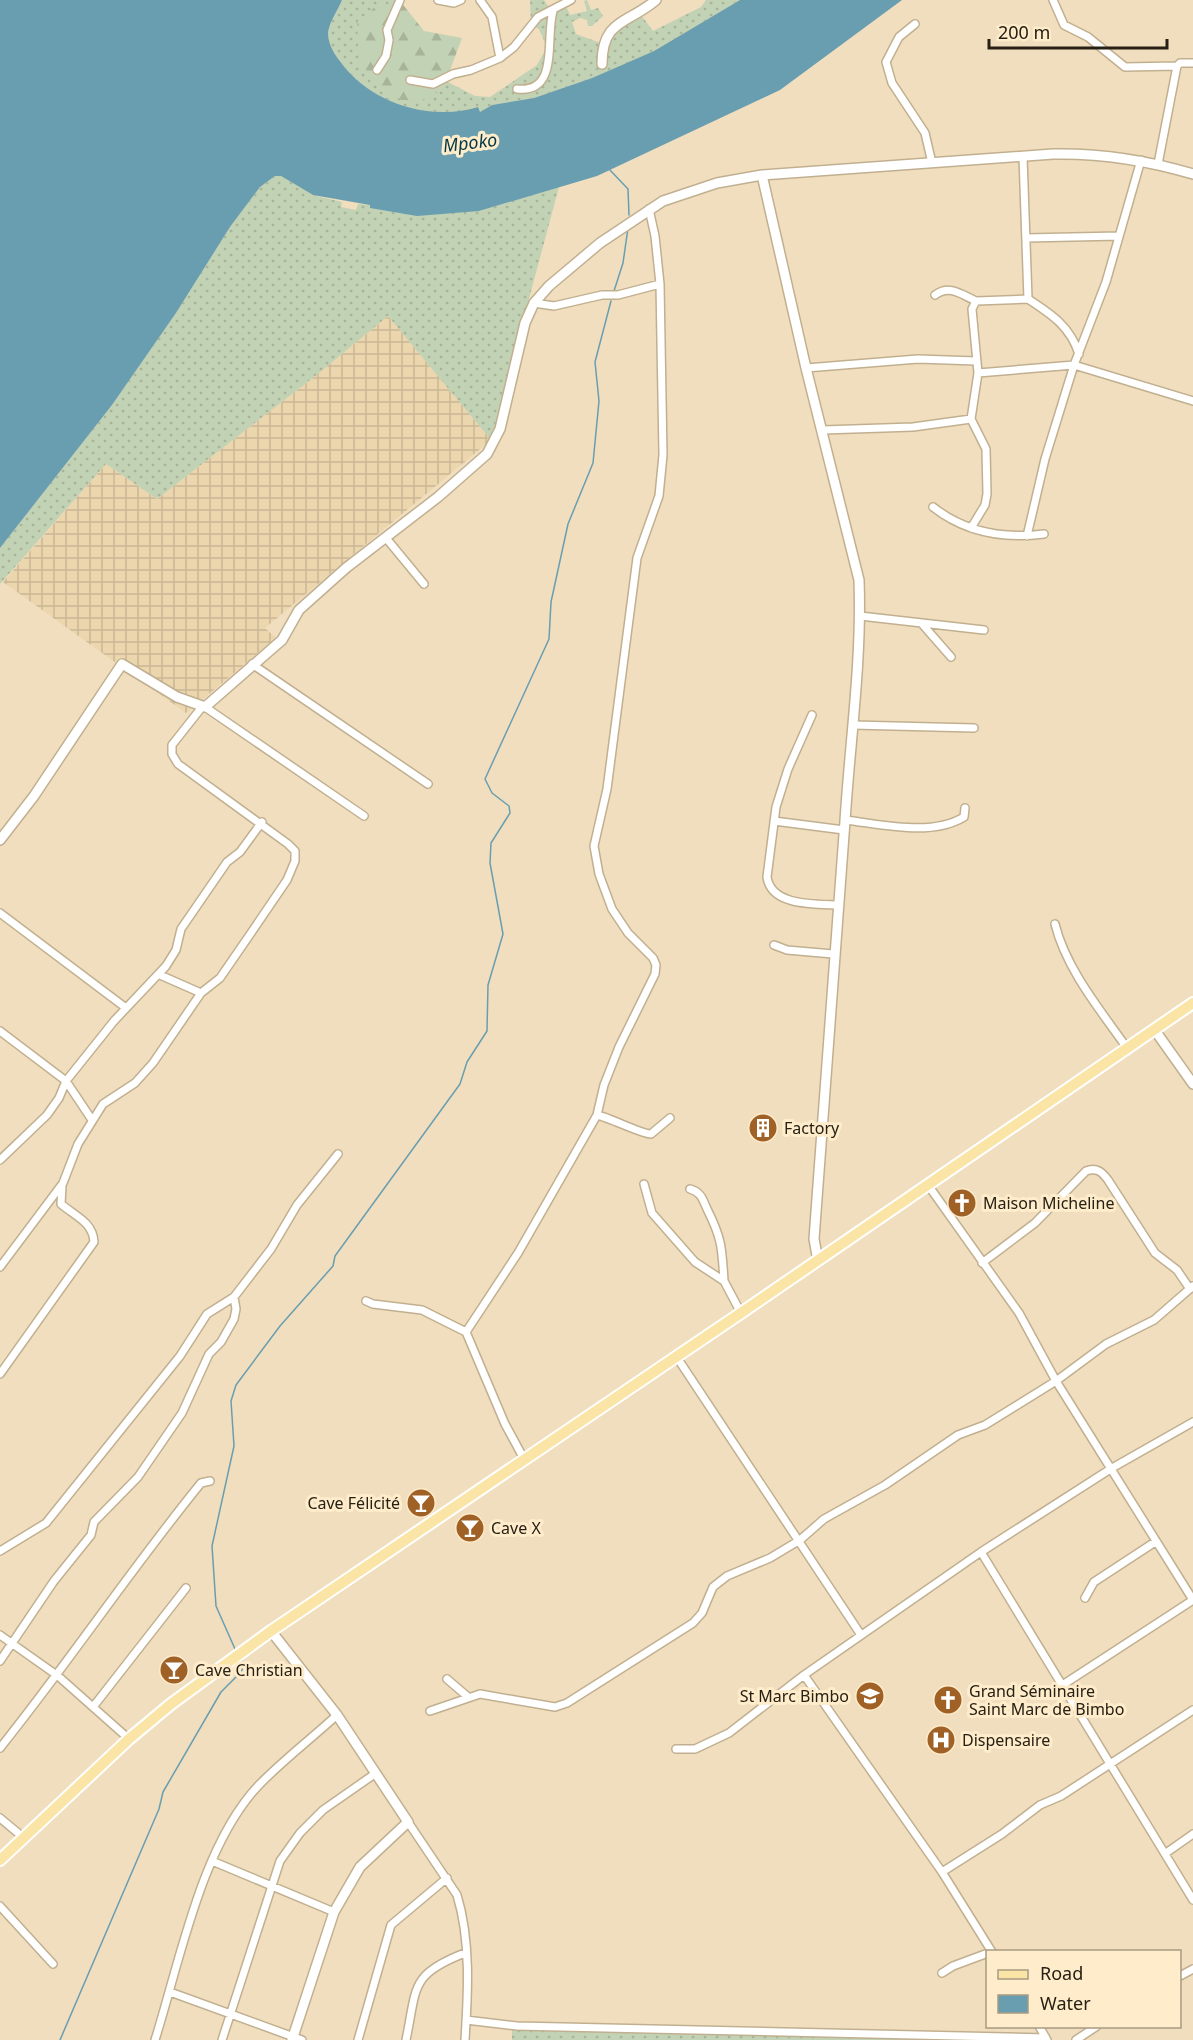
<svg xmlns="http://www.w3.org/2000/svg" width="1193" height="2040" font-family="'Noto Sans',sans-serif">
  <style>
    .industrial { fill: url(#industrial-grid) }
    .grass { fill: url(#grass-dots) }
    .forest { fill: url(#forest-firs) }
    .water { fill: #699eb0 }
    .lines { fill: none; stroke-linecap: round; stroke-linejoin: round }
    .stream { stroke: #699eb0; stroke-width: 1.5 }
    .street-casing { stroke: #c1b090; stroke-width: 10 }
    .secondary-casing { stroke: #c1b090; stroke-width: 12 }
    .primary-casing { stroke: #fff; stroke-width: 14 }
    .street { stroke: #fff; stroke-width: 7 }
    .secondary { stroke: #fff; stroke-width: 9 }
    .primary { stroke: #fbe5a6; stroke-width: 10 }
    .labels { text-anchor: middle; stroke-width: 6; stroke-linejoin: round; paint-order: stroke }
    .poi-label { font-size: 16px; fill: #272014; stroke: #feeccb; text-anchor: start }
    .water-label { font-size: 18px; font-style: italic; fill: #063946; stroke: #feeccb }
  </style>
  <defs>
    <pattern id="industrial-grid" width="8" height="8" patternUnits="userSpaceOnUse" patternTransform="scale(1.5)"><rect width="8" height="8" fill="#ecd6ae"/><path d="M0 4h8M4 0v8" fill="none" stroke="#cab795"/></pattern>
    <pattern id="grass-dots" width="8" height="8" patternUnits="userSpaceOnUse" patternTransform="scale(1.5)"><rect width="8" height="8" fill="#c2d2b4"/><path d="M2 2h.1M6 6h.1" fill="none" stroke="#a7b49a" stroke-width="1.8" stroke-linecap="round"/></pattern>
    <pattern id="forest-firs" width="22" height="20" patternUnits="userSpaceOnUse" patternTransform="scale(1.5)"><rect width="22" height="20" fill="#c2d2b4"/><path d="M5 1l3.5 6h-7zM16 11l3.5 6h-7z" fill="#a7b49a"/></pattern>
  </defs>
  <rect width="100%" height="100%" fill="#f1debe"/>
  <path class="industrial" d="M388,316l103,124 -226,188 11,10 -90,75 -183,-131 103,-118 51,35 157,-122z"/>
  <path class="grass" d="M342,0h58l38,92 8,-11 29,15 15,1 47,-32 10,-18 -8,-18 -8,-4 -1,-25h14l6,9 8,2 8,-5 4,9 17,-4 -3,-10 3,-1 4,10 7,-2 5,8 -11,10h-4l-1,-6 -7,-2 -8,4 4,12 30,11 11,-16 24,-14 12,16 48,-24 5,-7h34l-86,51 -62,27 -58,20 -42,7 -12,7 -3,-5c-46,14 -99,-2 -130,-37 -9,-11 -18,-21 -19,-36 0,-10 10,-24 14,-34z
    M275,176h6l32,19 29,7 -1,5 15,3 2,-6 13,1 -1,3 109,3 80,-24 -68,253 -103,-124 -74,61 -157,122 -51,-35 -106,120v-36l112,-143 64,-92 54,-86 30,-40z
    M512,2030l448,10h-448z"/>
  <path class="forest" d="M400,1l24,30 38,7 -16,43 -8,11 -16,8h-21l-24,-16 -18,-23 -2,-39 18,-15z"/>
  <path class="water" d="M0,0h342c-4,10 -14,24 -14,34 1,15 10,25 19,36 31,35 85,51 131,37l2,5 12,-7 42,-7 58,-20 62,-27 86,-51h162l-122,90 -183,86 -118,35 -62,5 -47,-8v-3l-57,-10 -32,-19h-6l-15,11 -30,40 -54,86 -64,92 -112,143z"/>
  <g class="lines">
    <path class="stream" d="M609,169l19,20 1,26
      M614,291l9,-28 5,-35
      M235,1649l-19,-43 -4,-60 22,-100 -3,-45 5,-16 44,-59 53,-60 2,-10 125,-172 7,-22 20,-31 1,-46 15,-51 -13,-71 1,-20 19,-30 -1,-7 -17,-13 -7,-14 64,-140 2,-37 17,-78 25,-61 6,-62 -4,-39 16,-61
      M60,2040l99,-231 4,-17 58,-100 20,-20 3,-7 -3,-6"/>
    <g class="street-casing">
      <path id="street" d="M438,0l16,3 7,-3
        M1053,0l11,25 24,12 37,30 52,-1 -19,98
        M915,24l-16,13 -13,25 6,21 33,50 7,30
        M500,58l14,-11 24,-30 33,-17
        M1177,66l3,-3h13
        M377,70l9,-14 3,-16 -2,-10 13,-30
        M410,80l23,4 20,-10 18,-4 29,-12 -8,-41 -12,-17
        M517,89c43,5 28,-51 36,-78
        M1026,238l93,-2
        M935,295c15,-11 27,0 41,6
        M1028,299c23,15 42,27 51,55
        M534,303l20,3 48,-11h16l42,-11
        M806,368l112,-9 58,2
        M978,373l96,-8 119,36
        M823,430l90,-3 58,-8 7,-46 -6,-64 4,-8 52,-2 -5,-142
        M933,507c33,26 71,32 111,27
        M971,528l14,-23 2,-11 -1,-45 -15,-30
        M1027,536l18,-77 29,-94 32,-83 35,-122
        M386,538l38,46
        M860,616l124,14
        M923,625l28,32
        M252,664l176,120
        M205,707l159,109
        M812,715l-24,54 -12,38 -9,70c4,29 47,27 71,28
        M853,725l121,3
        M845,820c36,4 86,17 119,-3l1,-9
        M774,821l70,9
        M0,913l126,95
        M1055,924c11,45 46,87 72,124
        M774,945l13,5 46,4
        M160,975l41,18
        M0,1031l66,50 26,39
        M597,1115c14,3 44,19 54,19l19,-16
        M0,1160l47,-45 12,-17 7,-17 48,-60 52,-55 10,-16 5,-21 46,-67 13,-10 22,-30
        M644,1184l8,29 43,49 29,19 17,32
        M928,1185l91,128 37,68 137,219 -132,86
        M690,1189c12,3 13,12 18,22 14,28 14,38 16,70
        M982,1263l53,-40 51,-52c11,-4 16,1 22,9l47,73 22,17 13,19
        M0,1267l63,-84 15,-39 25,-40 32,-21 18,-20 48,-70 19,-15 31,-45 36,-53 8,-19v-10l-7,-7 -110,-80 -6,-10v-9l30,-38
        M366,1301l7,3 49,6 44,22
        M676,1356l185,279
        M0,1374l94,-132c-1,-20 -19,-26 -33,-38l1,-18
        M524,1459l-19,-35 -39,-92 52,-79 79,-138 7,-30 15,-38 36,-73 1,-9 -3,-7 -25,-25 -16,-24 -13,-35 -5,-28 13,-57 30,-231 22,-62 4,-41 -3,-171 -5,-48 -6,-27
        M0,1551l46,-28 134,-167 27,-42 27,-17 37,-48 26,-44 41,-51
        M981,1552l212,348
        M1085,1598l9,-16 61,-40
        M0,1635l58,41 71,63
        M0,1661l54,-80 37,-46 3,-13 44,-45 44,-64 27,-59 12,-12 13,-23 2,-10 -2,-12
        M804,1675l138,197 50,80
        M447,1679l21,18
        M93,1707l93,-119
        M430,1711l50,-17 75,13 12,-4 126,-80 9,-10 11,-26 14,-11 43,-18 30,-18 24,-21 61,-34 73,-50 27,-10 71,-44 50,-37 48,-24 39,-34
        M0,1748c69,-86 131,-179 201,-265l9,-2
        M676,1749h19l34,-16 75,-58 177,-123 131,-84 81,-46
        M0,1818l24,20
        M408,1822l49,73c14,46 11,98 8,145
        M1166,1853l27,-19
        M212,1861l122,51
        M942,1872l60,-38 38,-29 21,-9 132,-86
        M0,1906l53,58
        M942,1973l11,-7 35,-13
        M1180,1976l13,-7
        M170,1992l132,48
        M466,2020l51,6 529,12
        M1039,2026l8,14
        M155,2040c25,-79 46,-193 103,-254 24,-25 53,-47 79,-71
        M222,2040l58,-179 20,-28 23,-23 53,-37
        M358,2040l33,-115 56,-47
        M406,2040c11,-53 4,-66 59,-87
        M1076,2040l21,-14"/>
    </g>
    <g class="secondary-casing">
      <path id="secondary" d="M602,64c0,-45 26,-40 54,-64
        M762,175l44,193 53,212c3,81 -9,161 -14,241 -10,139 -21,278 -31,418l4,22
        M0,840l34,-44 88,-132 55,33 28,10 77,-67 17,-30 47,-42 92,-71 49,-43 13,-25 25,-106 9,-20 15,-17 51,-43 63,-42 54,-18 45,-8 291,-21c48,-1 93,6 140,20
        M1154,1029l39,55
        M271,1631l66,84 71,107 -48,45 -26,45 -42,128"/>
    </g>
    <g class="primary-casing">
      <path id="primary" d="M0,1860l129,-121 42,-35 100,-73 470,-318 452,-310"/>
    </g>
    <use href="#street" class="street"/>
    <use href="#secondary" class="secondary"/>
    <use href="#primary" class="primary"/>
  </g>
  <defs>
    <g id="building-disc" transform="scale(1.5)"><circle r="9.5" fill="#9f6126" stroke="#feeccb"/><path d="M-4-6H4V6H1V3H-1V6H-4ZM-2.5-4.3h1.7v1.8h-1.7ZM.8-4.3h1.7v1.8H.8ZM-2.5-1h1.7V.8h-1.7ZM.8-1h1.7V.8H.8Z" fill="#fff"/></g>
    <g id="church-disc" transform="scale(1.5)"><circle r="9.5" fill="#9f6126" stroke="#feeccb"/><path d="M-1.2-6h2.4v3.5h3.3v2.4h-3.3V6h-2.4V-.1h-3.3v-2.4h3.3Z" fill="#fff"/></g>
    <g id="bar-disc" transform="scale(1.5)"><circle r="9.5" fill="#9f6126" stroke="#feeccb"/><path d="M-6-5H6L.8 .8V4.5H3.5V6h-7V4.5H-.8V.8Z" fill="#fff"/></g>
    <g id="school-disc" transform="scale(1.5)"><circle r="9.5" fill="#9f6126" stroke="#feeccb"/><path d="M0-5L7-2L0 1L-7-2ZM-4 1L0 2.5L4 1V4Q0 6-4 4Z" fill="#fff"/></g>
    <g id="hospital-disc" transform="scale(1.5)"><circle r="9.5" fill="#9f6126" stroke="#feeccb"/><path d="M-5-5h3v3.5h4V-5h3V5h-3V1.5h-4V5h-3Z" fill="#fff"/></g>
  </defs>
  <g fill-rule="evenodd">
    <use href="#building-disc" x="763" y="1128"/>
    <use href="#church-disc" x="962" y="1203"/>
    <use href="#bar-disc" x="421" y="1503"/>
    <use href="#bar-disc" x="470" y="1528"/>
    <use href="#bar-disc" x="174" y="1670"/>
    <use href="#school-disc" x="870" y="1696"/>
    <use href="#church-disc" x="948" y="1700"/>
    <use href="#hospital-disc" x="941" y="1740"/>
  </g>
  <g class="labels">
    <g class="poi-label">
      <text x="784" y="1134">Factory</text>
      <text x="983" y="1209">Maison Micheline</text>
      <text x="400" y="1509" text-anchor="end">Cave Félicité</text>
      <text x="491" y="1534">Cave X</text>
      <text x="195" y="1676">Cave Christian</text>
      <text x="969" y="1697">Grand Séminaire<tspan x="969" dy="18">Saint Marc de Bimbo</tspan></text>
      <text x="849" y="1702" text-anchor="end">St Marc Bimbo</text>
      <text x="962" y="1746">Dispensaire</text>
    </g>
    <g class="water-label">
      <text transform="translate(470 143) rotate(-7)" y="6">Mpoko</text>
    </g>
  </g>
  <rect x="986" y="1950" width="195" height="78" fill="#feeccb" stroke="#a89a82" stroke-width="1.5"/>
  <rect x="998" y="1970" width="30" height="9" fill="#fbe5a6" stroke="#a89a82" stroke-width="1.5"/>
  <text x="1040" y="1980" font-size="18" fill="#272014">Road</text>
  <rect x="998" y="1995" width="30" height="18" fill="#699eb0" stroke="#a89a82" stroke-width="1.5"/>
  <text x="1040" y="2010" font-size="18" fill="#272014">Water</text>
  <path d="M989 39v9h178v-9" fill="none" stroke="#272014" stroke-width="3"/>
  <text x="998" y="39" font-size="18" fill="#272014" stroke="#feeccb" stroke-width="4.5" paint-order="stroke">200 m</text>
</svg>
